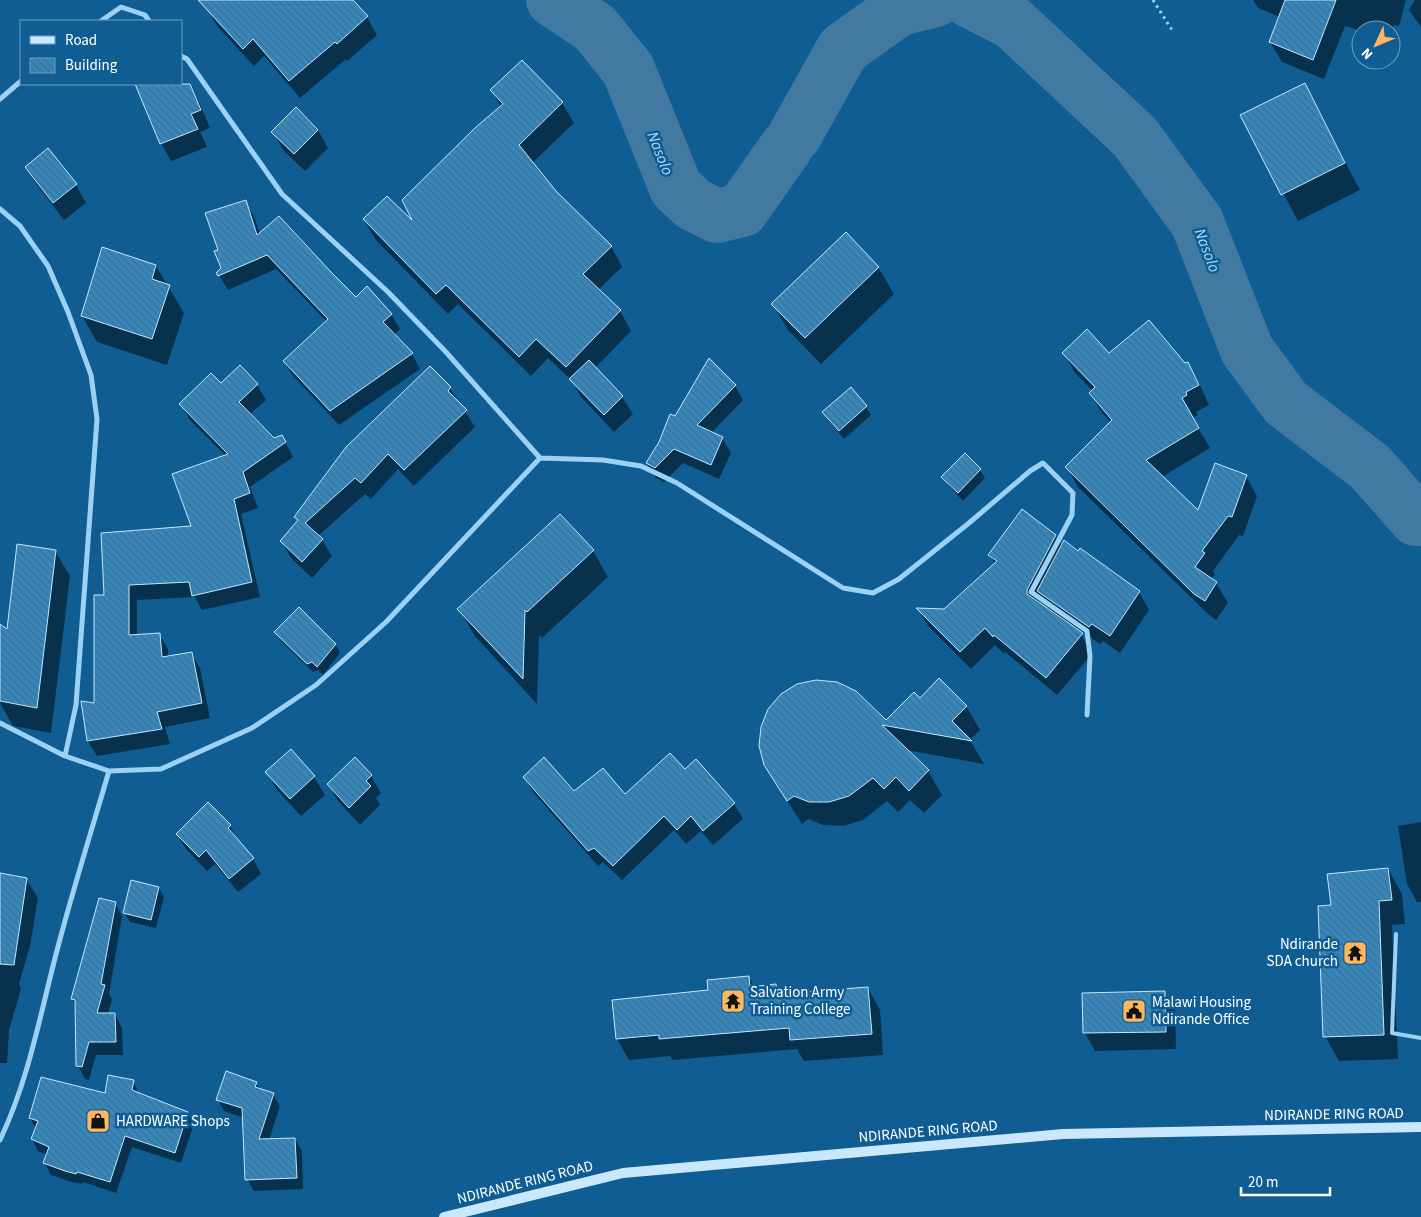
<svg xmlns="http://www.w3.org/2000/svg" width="1421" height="1217" font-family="'Source Sans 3',sans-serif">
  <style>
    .shadow { fill: #0007; fill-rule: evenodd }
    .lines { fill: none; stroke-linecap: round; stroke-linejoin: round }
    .river { stroke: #4179a0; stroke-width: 54 }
    .building { fill: url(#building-back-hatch); stroke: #c3e7fe }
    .path { stroke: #9bd1f4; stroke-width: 3; stroke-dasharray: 2.5 4; stroke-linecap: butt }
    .lane { stroke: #9bd1f4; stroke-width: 4 }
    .street { stroke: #9bd1f4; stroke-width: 5 }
    .secondary { stroke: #cae8fd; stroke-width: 10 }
    .labels { text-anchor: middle; stroke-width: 5; stroke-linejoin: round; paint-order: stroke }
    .poi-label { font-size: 15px; fill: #fff; stroke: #0f5d92; text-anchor: start }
    .street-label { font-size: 15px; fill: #fff; stroke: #0f5d92 }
    .water-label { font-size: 16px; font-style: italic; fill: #a7dafb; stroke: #0f5d92 }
  </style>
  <defs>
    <pattern id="building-back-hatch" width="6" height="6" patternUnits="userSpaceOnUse" patternTransform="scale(1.25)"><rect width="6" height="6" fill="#3787bb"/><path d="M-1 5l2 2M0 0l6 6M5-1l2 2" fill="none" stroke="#3f6f8f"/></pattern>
  </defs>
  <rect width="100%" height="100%" fill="#0f5d92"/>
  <path class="shadow" d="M215,0h136l16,17 10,18 -30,26 -1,-2 -46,39 -36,-42 -10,10 -37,-40 -10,-18z
    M1253,0h153l-7,26 -5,-1 -3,12v-7l-30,1 -16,-5 -21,53 -42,-17 -12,-20 10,-25 -22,-9z
    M1415,0h6v27l-12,-17z
    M146,84h33l2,3 8,-3 10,18 11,26 -10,4 7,15 -36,14 -10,-18 -23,-56z
    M1304,85l56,105 -62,31 -56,-105z
    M492,91l70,12 12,20 -42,40 23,29 56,54 11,21 -24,23 22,21 11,20 -36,37 27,29 11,17 -19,18 -33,-35 -9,-16 -24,-23 -17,18 -73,-72 -10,10 -72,-74 -12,-20 51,5 86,-118z
    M296,109l22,21 10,18 -23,23 -22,-21 -10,-18z
    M26,167l50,18 10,18 -22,17 -27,-35z
    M245,202l9,14 6,19 96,64 35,15 9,15 -6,6 18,19 8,15 -81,56 -46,-49 -9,-14 43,-40 -51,-53 -48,21 -10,-17 5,-5 -4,-18z
    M156,266l28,47 -17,52 -70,-23 -15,-26z
    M878,267l16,27 -73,70 -33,-34 -15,-26z
    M1064,353l45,2 76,10 2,-1 12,19 10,22 -13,7 2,3 -6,3 18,30 -48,29 36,35 48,-36 11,20 -14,40 -4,-1 -26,36 2,3 -4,6 5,3 12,20 -12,17 -9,-7 -129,-126 -11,-20 44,-44 -9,-10 -12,-20 3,-2 -18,-18z
    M240,367l17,18 9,15 -16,14 24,25 8,-3 11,21 -43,30 8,21 -17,6 19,83 -58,13 -7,-13 -58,3v35l22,-1 9,15v7l23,-3 9,15 10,50 -45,9 5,17 -73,12 -9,-15 8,-36 10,-109 87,-68 33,-72 -36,-36 -9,-15 40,-21z
    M735,386l8,14 -32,33 11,5 9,15 -12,26 -36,-16 -19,19 -8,-4 -9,-15 28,-46z
    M450,388l25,39 -61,59 -16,-17 -27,30 -6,-5 -47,42 4,4 10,16 -20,22 -21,-20 -10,-17 18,-19 -3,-5z
    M866,407l5,8 -27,24 -15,-18 -5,-9z
    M965,455l15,15 5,8 -22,23 -15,-16 -5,-8z
    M1056,536l6,10 77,46 10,18 -29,43 -17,-12 -3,3 -39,-27 -1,2 22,17 10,18 -35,41 -52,-43 -1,2 -9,-9 -24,24 -43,-43 -10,-17 26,2 51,-47 -5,-9zM1042,598l9,15 -12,-9z
    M55,551l15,25 -19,157 -38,-7 -13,-23v-77l8,5z
    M593,551l15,26 -66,61 -3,-3 -2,69 -63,-69 -15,-26z
    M276,633l60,12 4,8 -17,22 -5,-5 -5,2 -32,-31z
    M920,699l46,7 14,24 -10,10 14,24 -78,-14 22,21 14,24 -18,18 -14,-13 -12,12 -11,-11 -24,19 -20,6 -20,-1 -15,-6 -6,5 -37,-59 121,-43z
    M291,751l23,26 11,18 -24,21 -24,-26 -10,-18z
    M685,771l49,33 9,15 -30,26 -12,-14 -15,13 -12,-14 -52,50 -19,-18 -5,4 -65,-74 -9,-15 50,16 50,3z
    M371,776l10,17 -5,5 4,7 -20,20 -21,-23 -11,-18z
    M1421,822v80h-4l-10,-18 -9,-58z
    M230,826l8,15 15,18 8,15 -23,18 -23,-28 -8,7 -21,-22 -9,-14z
    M1388,869l14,25 3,30 -13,1 6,134 -59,2 -14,-25 7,-130z
    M0,874l26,5 12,19 -8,48 -11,38 2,5 -12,41 -2,33h-7z
    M159,888l5,9 -8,31 -26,-6 -5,-9z
    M115,903l7,13 -13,78 3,5 -4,15h7l7,14 1,27h-27l-7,25 -4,-1 -7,-13 -2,-60 -4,-7z
    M749,977l6,11 20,-2 5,9 88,-7 12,22 3,45 -79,6 -7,-12 -124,11 -3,-4 -41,4 -12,-21 93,-48z
    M1164,992l11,18 1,39 -81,2 -10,-18 -1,-39z
    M133,1081l6,13 48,19 7,11 -13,39 -49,-16 -16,46 -33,-11 -1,2 -10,-2 -21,-7 -6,-12 3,-8 -10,-4 -6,-12 4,-10 -6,-11 76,-23z
    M256,1083l4,7 13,4 7,12 -11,34 26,-1 7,12 1,38 -49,2 -7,-12 -3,-61 -20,-7 -6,-11z"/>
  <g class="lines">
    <path class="river" d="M553,0l42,28 33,41 48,119 17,16 24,12 25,-6 45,-64
      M968,0l45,23 122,114 62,85 50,128 39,53 84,64 46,52h5
      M795,135l48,-86 56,-40 37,-9"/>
  </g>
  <path class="building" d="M198,0h155l15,16 -31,28 -2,-2 -46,39 -36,-42 -10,10z
    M1285,0h51l-23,60 -44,-18z
    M522,60l41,42 -44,43 37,46 56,55 -29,28 38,36 -55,57 -30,-28 -17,18 -73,-72 -10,9 -73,-75 24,-23 25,24 -10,-20 74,-73 27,-23 -13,-14z
    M1305,83l40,80 -64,32 -41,-80z
    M135,84h55l11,26 -10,4 7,15 -38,15z
    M296,107l22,23 -24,24 -23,-22z
    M48,148l29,36 -24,19 -28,-36z
    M246,200l11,35 22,-19 52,56 25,25 11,-11 25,28 -9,8 30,31 -83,58 -47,-50 45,-42 -61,-64 -49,21 -2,-3 5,-5 -7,-17 4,-1 -13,-37z
    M846,232l33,35 -74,71 -34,-34z
    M102,247l54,18 -4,14 18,6 -18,54 -71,-23z
    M1149,320l36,43 3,-1 11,23 -13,7 1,3 -5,3 17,30 -53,32 52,50 17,-47 32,12 -15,42 -4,-1 -26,35 3,2 -10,14 22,15 -12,19 -11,-7 -129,-127 47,-47 -23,-27 6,-6 -33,-34 25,-24 22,24z
    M709,358l27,27 -39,40 26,12 -12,28 -37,-16 -19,19 -9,-5 13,-21 11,-28 5,2z
    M589,360l34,36 -19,19 -35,-36z
    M240,365l18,19 -19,18 35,36 8,-3 4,7 -43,30 7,21 -16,6 18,83 -60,14 -3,-14 -60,3v50l31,-2 2,24 30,-5 10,51 -45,9 5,17 -75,12 -6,-40 13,2v-108h10l-3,-62 90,-7 -19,-52 56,-20 -49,-50 32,-31 10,10z
    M430,366l21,21 -3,4 19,19 -63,60 -16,-16 -27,29 -6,-5 -50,45 18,16 -21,23 -22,-21 18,-21 -4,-3 52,-70z
    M851,387l16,19 -28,25 -17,-19z
    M965,453l16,16 -23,24 -17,-16z
    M1022,509l34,26 -29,55v4l56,39 -37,45 -52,-43 -1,2 -8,-9 -25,24 -44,-44 28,1 53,-48 -9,-6z
    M560,514l34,36 -67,62 -2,-2 -2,69 -66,-70z
    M1064,540l14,11 2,-3 60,43 -30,45 -18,-12 -3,3 -52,-36z
    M17,544l39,6 -19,158 -37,-7v-77l7,5z
    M299,607l37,37 -19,23 -5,-5 -5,2 -33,-32z
    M939,678l28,28 -15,15 20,20 -90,-16 47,45 -20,21 -13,-14 -12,12 -11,-11 -24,18 -20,6h-20l-15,-6 -7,5 -23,-36 -5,-19 2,-19 7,-18 13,-15 16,-10 19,-4 21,2 19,9 30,29 28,-28 6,6z
    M291,749l24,27 -25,23 -25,-27z
    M670,753l15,16 11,-10 39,44 -32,28 -12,-15 -14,14 -13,-14 -51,50 -19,-18 -6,3 -65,-74 21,-20 30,34 29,-23 22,26z
    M355,757l17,18 -6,6 5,5 -22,22 -22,-24z
    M208,802l23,23 -3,3 26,30 -25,21 -23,-29 -7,7 -23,-23z
    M1388,868l4,32 -13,1 5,134 -61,2 -5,-131 13,-1 -4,-31z
    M0,873l27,5 -13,87 -14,-1z
    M131,880l28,7 -8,33 -28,-7z
    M99,898l17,4 -15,82 4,1 -8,28h18l1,29h-27l-7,25 -6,-1 -1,-66 -4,-1z
    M749,976l1,11 26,-3 1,10 91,-7 4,47 -82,6 -1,-12 -130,11v-4l-43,4 -4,-39 96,-10 -1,-10z
    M1165,991l1,41 -83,1 -1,-40z
    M226,1071l31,11 -2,5 19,6 -15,46 36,-1 2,40 -52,2 -3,-72 -26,-8z
    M108,1075l26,5 -2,10 56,22 -13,41 -50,-17 -15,46 -33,-10 -1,2 -11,-3 -22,-8 6,-16 -18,-8 7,-18 -9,-3 12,-41 64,16z"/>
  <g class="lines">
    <path class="path" d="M1153,0l19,30"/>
    <path class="lane" d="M1396,934l-4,99 29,5"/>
    <path class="street" d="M101,21l20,-14 24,8 4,6
      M181,56l6,3 95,135 106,98 57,59 95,107 63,2 38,6 36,17 166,105 30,5 26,-14 70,-56 61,-52 13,-8 30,30 -1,22 -41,77 56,39 3,25 -3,59
      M0,99l21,-18
      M0,209l20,17 28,40 20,46 23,63 6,44 -21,286 -11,51
      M0,723l65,33 44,15 52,-2 91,-41 64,-43 70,-63 154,-164
      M0,1140c30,-63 41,-131 59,-197 15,-57 33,-114 50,-172"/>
    <path class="secondary" d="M444,1217l179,-44 440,-39 358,-7"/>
  </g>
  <defs>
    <g id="temple-square" transform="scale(1.25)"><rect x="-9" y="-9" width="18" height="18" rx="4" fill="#ffb75d" stroke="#0f5d92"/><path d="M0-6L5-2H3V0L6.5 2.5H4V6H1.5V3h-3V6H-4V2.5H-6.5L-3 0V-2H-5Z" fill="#111"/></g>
    <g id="civic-square" transform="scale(1.25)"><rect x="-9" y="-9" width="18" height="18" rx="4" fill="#ffb75d" stroke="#0f5d92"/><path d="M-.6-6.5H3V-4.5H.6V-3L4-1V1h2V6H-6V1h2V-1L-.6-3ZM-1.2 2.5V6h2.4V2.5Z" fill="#111"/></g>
    <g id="shop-square" transform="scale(1.25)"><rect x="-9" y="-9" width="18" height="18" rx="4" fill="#ffb75d" stroke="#0f5d92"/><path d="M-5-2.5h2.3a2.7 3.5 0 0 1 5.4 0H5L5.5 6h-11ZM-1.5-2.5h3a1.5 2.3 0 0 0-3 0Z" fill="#111"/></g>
  </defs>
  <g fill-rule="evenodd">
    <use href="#temple-square" x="1355" y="953"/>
    <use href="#temple-square" x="733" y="1001"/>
    <use href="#civic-square" x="1134" y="1011"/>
    <use href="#shop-square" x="98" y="1121"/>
  </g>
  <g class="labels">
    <g class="poi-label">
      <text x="1338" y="949" text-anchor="end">Ndirande<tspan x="1338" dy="17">SDA church</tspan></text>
      <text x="750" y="997">Salvation Army<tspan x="750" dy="17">Training College</tspan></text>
      <text x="1152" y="1007">Malawi Housing<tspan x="1152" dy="17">Ndirande Office</tspan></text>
      <text x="116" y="1126">HARDWARE Shops</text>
    </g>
    <g class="street-label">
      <text transform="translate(1334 1114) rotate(-1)" y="5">NDIRANDE RING ROAD</text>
      <text transform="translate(928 1131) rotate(-5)" y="5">NDIRANDE RING ROAD</text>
      <text transform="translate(525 1182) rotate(-14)" y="5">NDIRANDE RING ROAD</text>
    </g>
    <g class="water-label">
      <text transform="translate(661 153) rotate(68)" y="6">Nasolo</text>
      <text transform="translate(1208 250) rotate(69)" y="6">Nasolo</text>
    </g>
  </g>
  <rect x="20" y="20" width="162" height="65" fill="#0f5d92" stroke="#6f9ebe"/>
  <rect x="30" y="36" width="25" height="8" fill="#cae8fd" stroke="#6f9ebe"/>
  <text x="65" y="45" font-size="15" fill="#ffffff">Road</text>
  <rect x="30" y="58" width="25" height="15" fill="url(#building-back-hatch)" stroke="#6f9ebe"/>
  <text x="65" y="70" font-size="15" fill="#ffffff">Building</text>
  <g transform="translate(1376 45) rotate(226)"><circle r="24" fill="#0f5d92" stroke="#6f9ebe"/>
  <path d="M0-4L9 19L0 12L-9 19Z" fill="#ffb75d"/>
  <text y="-8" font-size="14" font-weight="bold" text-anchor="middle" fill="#ffffff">N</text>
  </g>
  <path d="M1241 1187v8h89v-8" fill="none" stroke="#ffffff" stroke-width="2.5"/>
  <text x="1248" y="1187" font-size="15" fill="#ffffff" stroke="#0f5d92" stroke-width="4" paint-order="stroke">20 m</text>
</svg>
